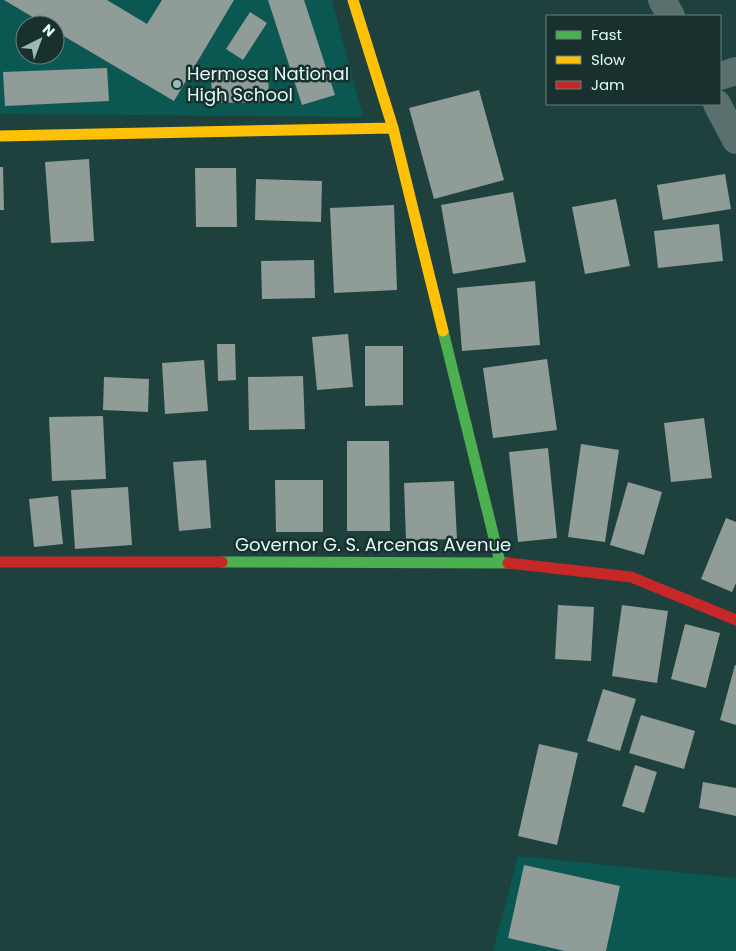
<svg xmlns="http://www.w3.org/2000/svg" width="736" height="951" font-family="Poppins,sans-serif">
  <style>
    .built { fill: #0b5752; fill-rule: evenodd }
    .building { fill: #909c97 }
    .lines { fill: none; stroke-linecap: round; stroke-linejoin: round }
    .street { stroke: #5a706e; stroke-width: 28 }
    .fast { stroke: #4caf50; stroke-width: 11 }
    .slow { stroke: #ffc107; stroke-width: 11 }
    .jam { stroke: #c62828; stroke-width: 11 }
    .poi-dot { fill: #9bbab6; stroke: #18302e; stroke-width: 2 }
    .labels { text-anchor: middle; stroke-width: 5; stroke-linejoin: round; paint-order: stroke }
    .poi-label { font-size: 18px; fill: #defbf7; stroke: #18302e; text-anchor: start }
    .street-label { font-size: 18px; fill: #defbf7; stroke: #18302e }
  </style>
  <rect width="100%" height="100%" fill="#1f413e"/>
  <path class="built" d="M0,0h332l31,117 -363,-3zM25,25h30v30h-30z
    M518,856l218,22v73h-243z"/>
  <path class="building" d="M4,0h103l40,24 15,-24h72l-60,101 -119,-70v-6h-9z
    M268,0h36l31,95 -33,10z
    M250,12l17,11 -24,37 -17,-11z
    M107,68l2,33 -104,5 -2,-34z
    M268,72l1,30 -57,1 -1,-30z
    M479,90l25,90 -70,19 -25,-91z
    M89,159l5,82 -43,2 -6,-81z
    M0,167h3l1,43h-4z
    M195,168h41l1,59h-41z
    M725,174l6,35 -68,11 -6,-35z
    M256,179l66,2 -1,41 -66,-2z
    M513,192l13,70 -73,12 -12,-69z
    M616,199l14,67 -45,8 -13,-67z
    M394,205l3,85 -63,3 -4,-85z
    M719,224l4,37 -65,7 -4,-37z
    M314,260l1,38 -53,1 -1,-38z
    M535,281l5,64 -78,6 -5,-63z
    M348,334l5,53 -36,3 -5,-53z
    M217,344h18l1,36 -18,1z
    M365,346h38v59l-38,1z
    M547,359l10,71 -64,8 -10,-70z
    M204,360l4,51 -43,3 -3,-51z
    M303,376l2,53 -56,1 -1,-53z
    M104,377l45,2 -1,33 -45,-2z
    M103,416l3,63 -54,2 -3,-64z
    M704,418l8,60 -41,4 -7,-59z
    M347,441h42l1,90h-43z
    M581,444l38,6 -14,92 -37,-5z
    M548,448l9,90 -39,4 -9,-90z
    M206,460l5,68 -32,3 -6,-69z
    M275,480h48v52h-47z
    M454,481l3,58 -51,1 -2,-57z
    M628,482l34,10 -18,63 -34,-10z
    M128,487l4,58 -57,4 -4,-59z
    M58,496l5,48 -29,3 -5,-48z
    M726,518l10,4v61l-4,9 -31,-13z
    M558,605l36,2 -3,54 -36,-2z
    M622,605l46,6 -11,72 -45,-7z
    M685,624l35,9 -14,55 -35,-9z
    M735,665h1v60l-16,-5z
    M603,689l33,10 -16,52 -33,-10z
    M641,715l54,16 -11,38 -55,-16z
    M539,744l39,9 -21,92 -39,-9z
    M635,765l22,7 -13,41 -22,-7z
    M703,782l33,6v28l-37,-8z
    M524,865l96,21 -14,65h-41l-57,-13z"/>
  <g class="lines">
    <path class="street" d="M662,0l9,16
      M720,76l16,-5
      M717,104l19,36"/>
    <path class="fast" d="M443,331l57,231
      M222,562l286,1"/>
    <path class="slow" d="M353,0l40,128 50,203
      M0,136l393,-8"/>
    <path class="jam" d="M0,562h222
      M508,563l123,14 105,43"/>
  </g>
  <circle class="poi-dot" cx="177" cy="84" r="5"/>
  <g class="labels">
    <g class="poi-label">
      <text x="187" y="80">Hermosa National<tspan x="187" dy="21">High School</tspan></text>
    </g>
    <g class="street-label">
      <text x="373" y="551">Governor G. S. Arcenas Avenue</text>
    </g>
  </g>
  <rect x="546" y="15" width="175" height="90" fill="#18302e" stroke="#67817e"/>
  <rect x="556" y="31" width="25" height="8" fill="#4caf50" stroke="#67817e"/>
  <text x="591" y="40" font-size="15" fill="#defbf7">Fast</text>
  <rect x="556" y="56" width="25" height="8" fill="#ffc107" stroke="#67817e"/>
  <text x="591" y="65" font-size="15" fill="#defbf7">Slow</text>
  <rect x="556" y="81" width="25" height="8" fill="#c62828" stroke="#67817e"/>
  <text x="591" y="90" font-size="15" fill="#defbf7">Jam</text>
  <g transform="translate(40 40) rotate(42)"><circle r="24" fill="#18302e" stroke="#67817e"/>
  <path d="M0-4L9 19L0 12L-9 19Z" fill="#9bbab6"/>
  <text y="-8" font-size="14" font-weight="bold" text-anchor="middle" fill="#defbf7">N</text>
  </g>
</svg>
